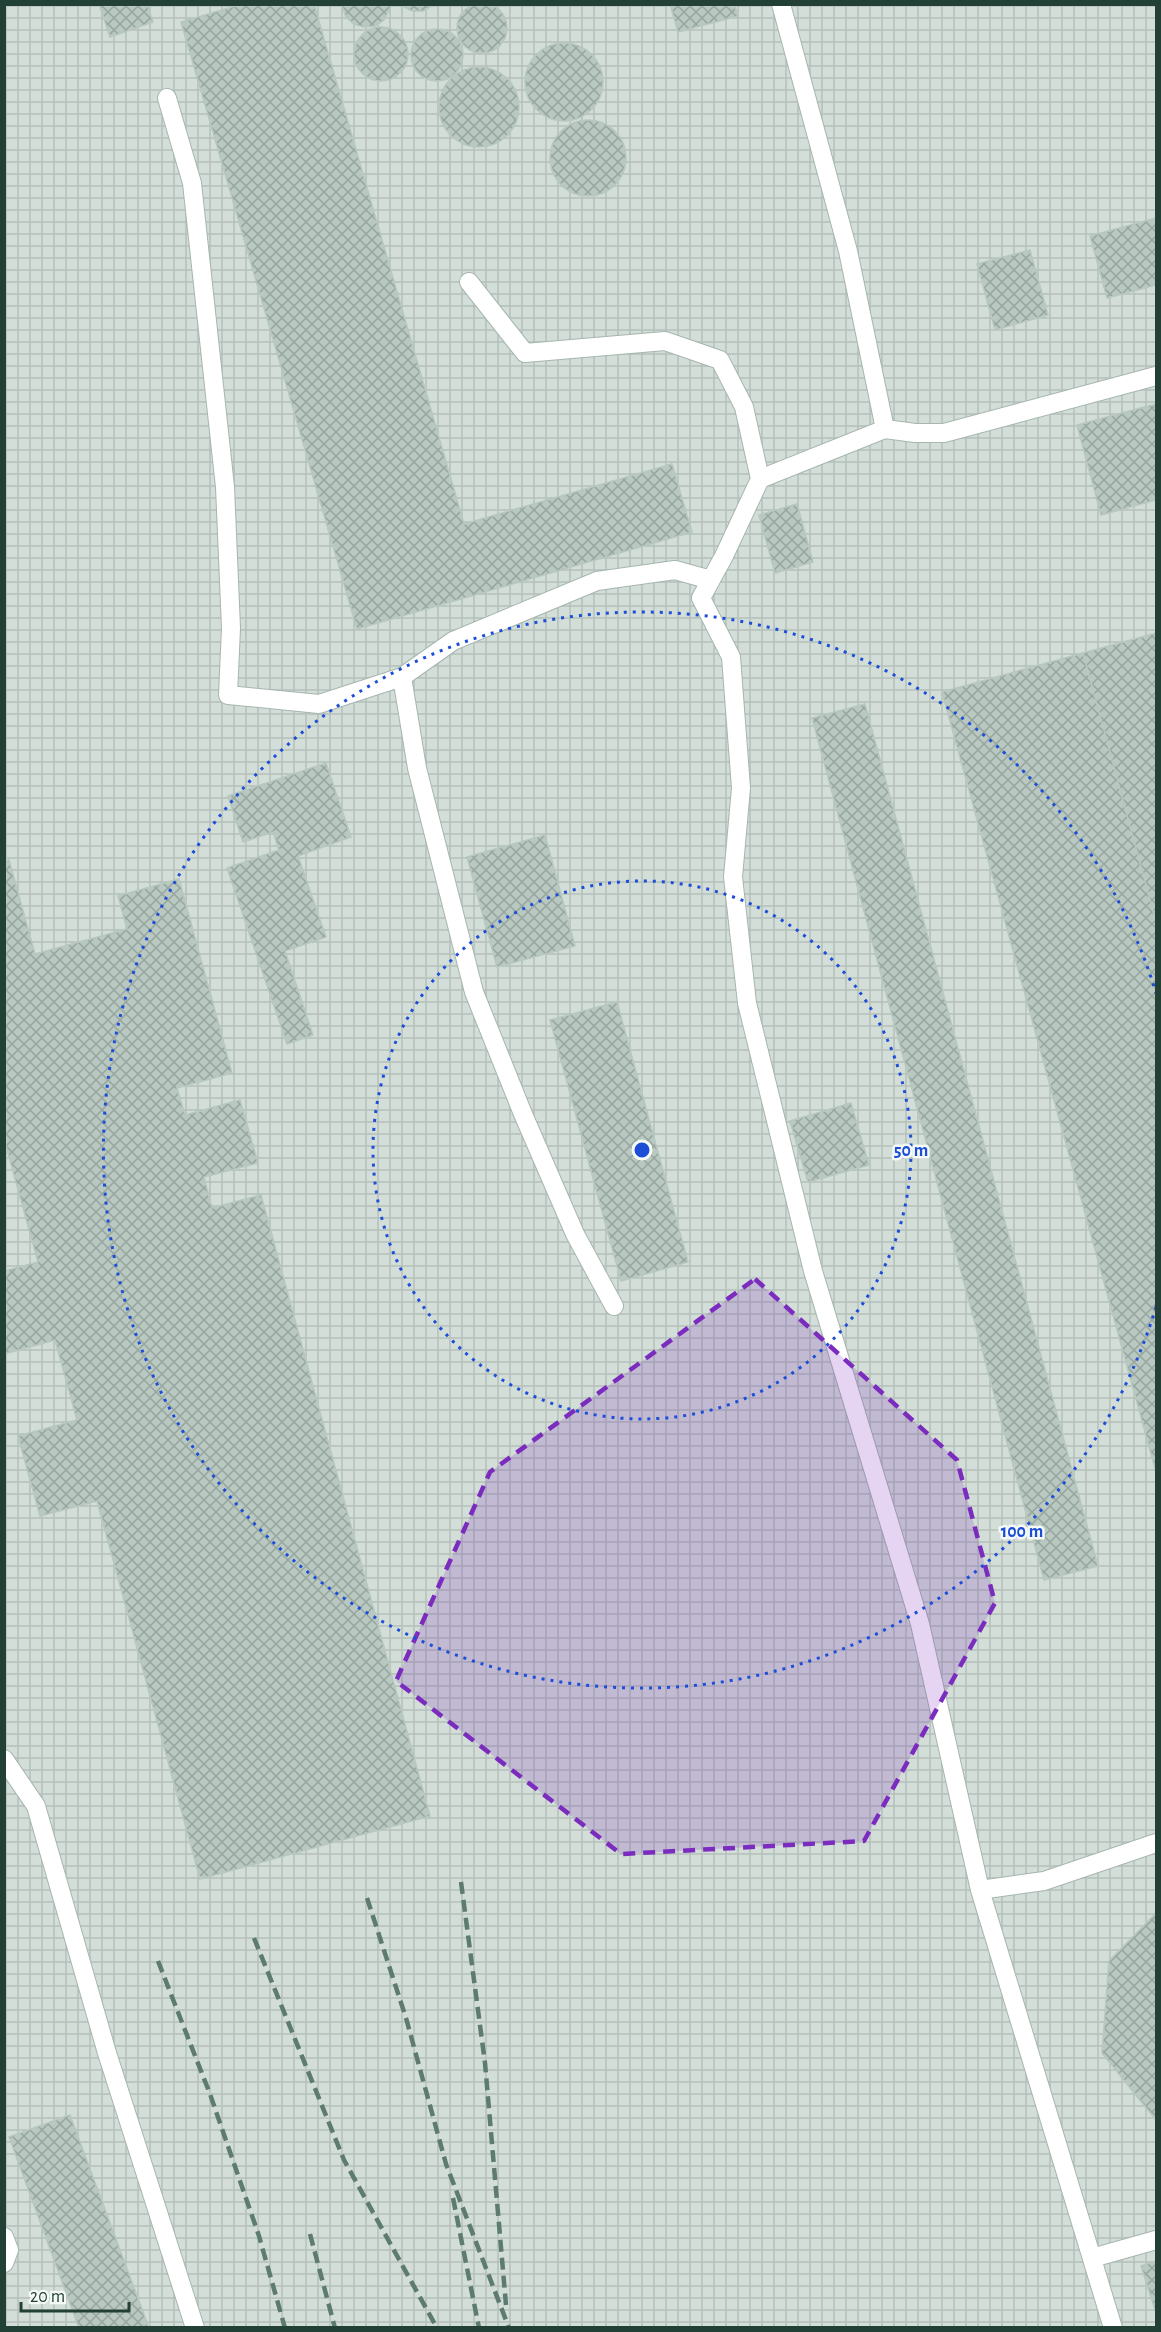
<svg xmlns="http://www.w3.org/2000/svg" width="1161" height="2332" font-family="'Alegreya Sans',sans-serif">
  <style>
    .industrial { fill: url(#industrial-grid) }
    .building { fill: url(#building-cross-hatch); stroke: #b6c8bf; stroke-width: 1.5 }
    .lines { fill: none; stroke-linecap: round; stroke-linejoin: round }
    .minor-casing { stroke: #a6b6b0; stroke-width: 20 }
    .minor { stroke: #fff; stroke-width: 18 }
    .rail { stroke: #5d7b71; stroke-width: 4.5; stroke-dasharray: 12 6; stroke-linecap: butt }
    .marked { fill: #7b2cbf; fill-opacity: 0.2; stroke: #7b2cbf; stroke-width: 4.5; stroke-dasharray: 12 8; stroke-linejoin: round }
    .ring { fill: none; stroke: #1d4ed8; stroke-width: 3; stroke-dasharray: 3 6 }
    .centre { fill: #1d4ed8; stroke: #f5faf7; stroke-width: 3 }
    .ring-label { font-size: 18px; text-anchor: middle; font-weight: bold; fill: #1d4ed8; stroke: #f5faf7; stroke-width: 5; stroke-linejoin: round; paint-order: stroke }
  </style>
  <defs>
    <pattern id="industrial-grid" width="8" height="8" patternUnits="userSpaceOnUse" patternTransform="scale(1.5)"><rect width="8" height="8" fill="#d2ded7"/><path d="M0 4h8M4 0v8" fill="none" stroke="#b4c0b9"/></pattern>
    <pattern id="building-cross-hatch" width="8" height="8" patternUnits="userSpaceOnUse" patternTransform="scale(1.5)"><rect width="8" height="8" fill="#b9c9c1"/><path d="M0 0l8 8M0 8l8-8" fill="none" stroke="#96a59e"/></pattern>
  </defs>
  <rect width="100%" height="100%" fill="#e4eee9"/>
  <path class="industrial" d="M5,5h1151v2322h-1151z"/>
  <path class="building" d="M457 28a25 25 0 1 1 50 0a25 25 0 1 1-50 0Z
    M99,4h48l6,18 -43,15z
    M242,4h72l150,520 208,-60 20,68 -335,97 -176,-607z
    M341,4h51l-8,16 -9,6 -11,1 -10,-3 -8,-7z
    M399,4h36l-12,7h-11z
    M670,4h64l4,12 -60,16z
    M354 54a27 27 0 1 1 54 0a27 27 0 1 1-54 0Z
    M411 55a26 26 0 1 1 52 0a26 26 0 1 1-52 0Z
    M525 82a39 39 0 1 1 78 0a39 39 0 1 1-78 0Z
    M439 107a40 40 0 1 1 80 0a40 40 0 1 1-80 0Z
    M550 158a38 38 0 1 1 76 0a38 38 0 1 1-76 0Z
    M1156,218v67l-49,13 -17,-62z
    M1030,250l18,65 -53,15 -18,-66z
    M1156,404v96l-55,15 -24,-90z
    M797,504l16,58 -38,11 -16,-58z
    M1156,633v289l-73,-269z
    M1083,653l73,269v550l-214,-780z
    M865,704l233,862 -54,14 -232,-862z
    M326,763l25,74 -53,19 28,81 -41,14 28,84 -26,9 -60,-176 52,-18 -6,-18 -30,10 -15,-46z
    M545,835l30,111 -78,21 -30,-110z
    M9,860l26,94 92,-25 -9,-33 61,-17 53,194 -55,15 8,27 55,-15 18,63 -54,14 8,31 49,-13 169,621 -230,63 -103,-378 -57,15 -22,-80 59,-16 -22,-80 -51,14v-83l34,-9 -34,-123v-278z
    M617,1002l71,260 -67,19 -71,-261z
    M851,1103l18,62 -61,17 -18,-61z
    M1156,1913v207l-54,-67 7,-92z
    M70,2115l79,213h-70l-70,-191z
    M1156,2261v52l-15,-47z"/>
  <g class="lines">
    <g class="minor-casing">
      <path id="minor" d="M781,4l67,247 37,178 -125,50 -36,77 -23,42 30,59 10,131 -8,89 14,126 66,268 107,353 60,266 133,438
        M167,98l25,85 33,304 6,141 -3,67 91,9 83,-27
        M469,282l56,71 140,-12 55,19 24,47 16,72
        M885,429l30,4h29l212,-57
        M614,1306l-39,-72 -52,-120 -49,-122 -57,-224 -15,-91 51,-36 144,-60 78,-11 36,10
        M4,1759l32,47 71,247 88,275
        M980,1890l64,-9 112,-38
        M4,2237l5,13 -5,13
        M1092,2258l64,-18"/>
    </g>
    <use href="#minor" class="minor"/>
    <path class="rail" d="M461,1882l24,181 21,242
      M367,1898l39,120 40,146 63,164
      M254,1938l90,222 93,168
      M158,1961l52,133 49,142 26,92
      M453,2198l26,130
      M310,2234l25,94"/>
  </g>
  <path class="marked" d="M755,1279l202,181 38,143 -131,238 -243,13 -225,-173 94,-209z"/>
  <g class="ring">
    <circle cx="642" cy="1150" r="269"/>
    <path d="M1156 1307A538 538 0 1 1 1156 993"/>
  </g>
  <circle cx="642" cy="1150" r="9" class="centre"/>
  <g class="ring-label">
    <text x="911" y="1156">50 m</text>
    <text x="1022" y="1537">100 m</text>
  </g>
  <rect width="1161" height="2332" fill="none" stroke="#234036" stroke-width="12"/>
  <path d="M21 2302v9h108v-9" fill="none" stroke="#234036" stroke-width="3"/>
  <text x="30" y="2302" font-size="18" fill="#234036" stroke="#f5faf7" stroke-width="4.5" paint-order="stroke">20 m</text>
</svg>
